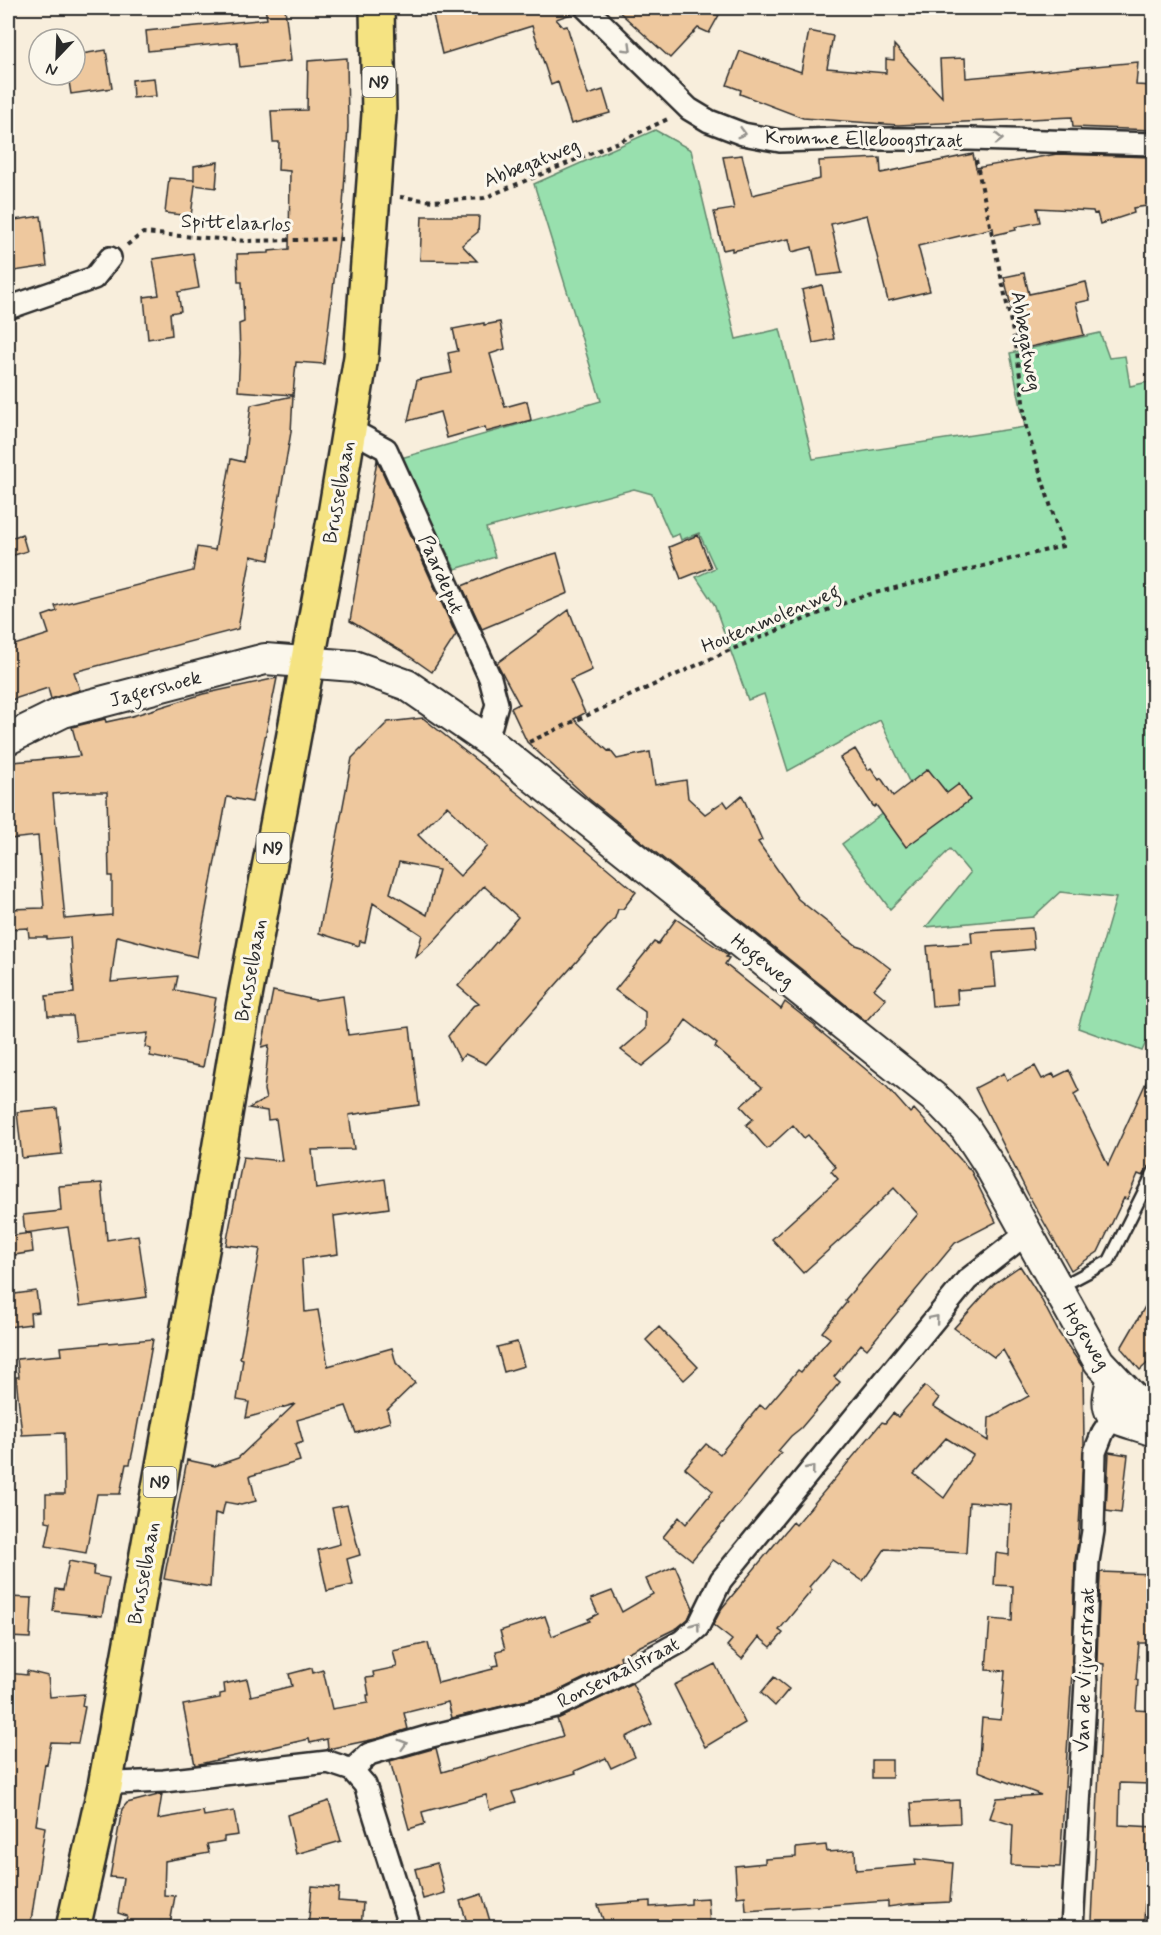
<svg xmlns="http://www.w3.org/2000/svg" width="1161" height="1935" font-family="Mynerve,sans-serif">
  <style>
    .green { fill: #98e0ae; stroke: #62866c; stroke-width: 1.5 }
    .building { fill: #eec89e; stroke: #2b2b2b; stroke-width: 1.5; fill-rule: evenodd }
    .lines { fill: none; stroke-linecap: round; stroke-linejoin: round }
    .lane-casing { stroke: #2b2b2b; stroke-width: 15 }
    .street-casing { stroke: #2b2b2b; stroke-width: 26 }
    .secondary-casing { stroke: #2b2b2b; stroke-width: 34 }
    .primary-casing { stroke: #2b2b2b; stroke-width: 38 }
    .path { stroke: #2b2b2b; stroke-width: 4; stroke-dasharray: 4.5 4.5; stroke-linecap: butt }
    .lane { stroke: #fbf7ec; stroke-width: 10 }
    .street { stroke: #fbf7ec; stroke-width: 21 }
    .secondary { stroke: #fbf7ec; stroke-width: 30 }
    .primary { stroke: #f5e382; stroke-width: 33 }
    .oneway { stroke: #93918c }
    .labels { text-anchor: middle; stroke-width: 6; stroke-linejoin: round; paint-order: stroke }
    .shield { fill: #fbf7ec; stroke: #696865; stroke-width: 1.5 }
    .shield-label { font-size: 18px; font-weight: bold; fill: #2b2b2b }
    .street-label { font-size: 20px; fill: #2b2b2b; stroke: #fbf7ec }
  </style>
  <rect width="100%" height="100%" fill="#f8eedc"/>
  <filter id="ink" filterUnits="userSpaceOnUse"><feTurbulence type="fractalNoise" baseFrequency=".0167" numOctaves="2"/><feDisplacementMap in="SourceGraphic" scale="12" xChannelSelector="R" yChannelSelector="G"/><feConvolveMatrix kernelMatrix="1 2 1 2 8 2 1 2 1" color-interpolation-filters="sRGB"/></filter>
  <g filter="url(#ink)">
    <path class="green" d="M655,130l36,20 45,189 44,-10 33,130 212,-32 -15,-74 90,-20 9,25 16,-2 5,30 23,-5 1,644 -12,26 -64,-23 38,-130 -56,-6 -27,25 -107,10 44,-54 -20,-24 -60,60 -48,-65 71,-54 -33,-70 -92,51 -24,-77 -16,6 -34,-96 -18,-27 19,-9 -16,-35 -18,7 -2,-6 -8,3 -19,-43 -18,-5 -148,39 9,29 -40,12 -54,-111 200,-57 -67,-217z"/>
    <path class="building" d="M265,8h20l6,53 -51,6 -3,-25 -89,9 -2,-20 121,-12z
      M433,8h141v5l-18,6 7,8 4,-1 21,69 15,-5 7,23 -39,11 -13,-42 -7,3 -19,-59 -90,28 -9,-39h2z
      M615,8h69l4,2 31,5 -10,18 -11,-5 -28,30z
      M809,31l24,5 -6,32 59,5v-14l8,1v-15l48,52 -2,-38 25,-1 1,20 172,-16 -2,23 18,1v44l-81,-3 -1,-10 -174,8 -95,-7 -63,-24 1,-4 -14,-5 13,-34 61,21z
      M106,50l6,38 -41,6 -3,-19h7v-20z
      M347,58l1,69 -5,79 -19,158 -28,-2 -3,33 -55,-4 2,-38 -1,-29 5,-2 -2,-40h-4l-1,-28 32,-1v-2l20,-2 1,-78 -12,-1 1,-28h-6l-2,-31 36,-1 1,-49z
      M154,78l2,18 -23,2 -1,-18z
      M973,154l3,14 81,-14 95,3 2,48 -21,3 1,5 -34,11 -3,-11 -3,1 -1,-3 -56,-3 3,14 -25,5 1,3 -22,5 -1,-7 -75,18 12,45 -42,10 -21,-86 -36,9 11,49 -24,3 -6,-29 -20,5 -3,-13 -57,12v-3l-9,2 -9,-38 20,-3 -11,-52 19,-2 10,40 68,-16 -1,-18 61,-3 1,15z
      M218,162l-2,26 -21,-3 -4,31 -26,-3 4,-35 25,2v-14z
      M41,216l6,50 -39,6v-51z
      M422,216h57l-1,16 -16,13 15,16 -57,-1z
      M193,253l6,35 -21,4 3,19 -11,2 2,22 -24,4 -4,-42 15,-2 -6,-36z
      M1024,273l5,21 57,-12 4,18 -14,3 8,32 -63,14 -17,-72z
      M822,285l12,54 -21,4 -11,-53z
      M500,322l5,27 -15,5 15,53 22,-6 4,19 -45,12 -1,-5 -38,11 -7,-26 -32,9 9,-41 35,-7 -4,-20 10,-2 -5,-22 31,-6v2z
      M293,396l-2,36 -22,128 -18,-4 -13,73 -164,43 6,18 -29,9 -3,-11 -40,13v-54l41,-13 -6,-18 14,-5 -2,-5 138,-35 4,-24 18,3 16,-91 13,3 7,-57z
      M377,460l79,175 -24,37 -29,-20 -53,-31z
      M22,534l5,17 -19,6v-18z
      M698,535l13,32 -30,12 -12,-32z
      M557,553l11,40 -86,36 -20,-43 44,-18z
      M569,610l23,60 -22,10 15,33 -11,6 34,32 2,-1 7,9 33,-7 5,33 31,-5 2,18 17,16 19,-13 4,6 14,-12 20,45 -4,2 40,57 58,46 6,2 29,22 -17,20 12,10 -20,22 -277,-222 -62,-57 -16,-34 8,-4 -22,-41z
      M277,678l-25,124 -25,-5 -30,160 -80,-21 -6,46 67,-6 -3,14 41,8 -13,69 -53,-11 1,-7 -6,-2 3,-14 -72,8 -3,-25h-25l-2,-20 28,-3 -4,-56 -23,2v-2h-18l-1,-9 -19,1 -1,-20 36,-1 -6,-72 -28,3 -2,-65 6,-1 -1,-11 67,-6 -8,-29 33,-8 1,3 23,-5 74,-23zM78,792h29l2,84h3v39l-47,4 -12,-125z
      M423,718l97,77 116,97 -13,17h-5l-3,9 -129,146 -21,-10 -5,6 -12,-24 25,-30 6,-2 -21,-18 60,-69 -34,-31 -51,56 -17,15 6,-22 -49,-32 -8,39 -5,-1 -1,5 -40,-13 33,-175 36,-36zM447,806l41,40 -28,30 -42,-41zM399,862l40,8 -12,45 -37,-22z
      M855,749l13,21 3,-2 8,12 2,-2 12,18 35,-27 19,24 12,-9 11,16 -64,47 -30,-42 -2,2 -34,-49z
      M676,919l52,36 -2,2 3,1 -4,6 56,45 4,-7 31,24 -1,1 72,60 23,26 4,-4 57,62 25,51 -41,21 -88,106 -6,-5 -27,33 6,5 -39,46 -10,8 -13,15 3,2 -89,107 -29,-23 16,-20 7,7 27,-33 -28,-23 21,-24 14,10 40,-49 5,4 33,-39 3,2 29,-34 -8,-6 25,-30 -2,-2 73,-86 -24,-26 -42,41 -49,44 -31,-34 66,-60 -7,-8 5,-4 -28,-32 -4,3 -11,-13 -26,24 -21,-24 7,-6 -12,-13 21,-19 -47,-40 2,-3 -31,-24 -16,23 -28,23 -21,-16 24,-21v-17l-30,-22 39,-48 4,2z
      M1032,928l2,21 -41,4 3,34 -39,3 1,14 -26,2 -5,-60 45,-3 -1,-11z
      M273,991l42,9 28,-4 5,39 62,-8 9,78 -70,10 5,34 -42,1 4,39 69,-10 4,29 -55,8 4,38 -36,5 3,53 13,-2 10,56 64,-18 4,15 19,20 -28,27 3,12 -34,11 -10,-27 -49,14 6,22 -8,3 5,16 -50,15 6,25 -15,4 -16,-3 -3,13 -7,-2 -5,74 -46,-8 23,-119 28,6 23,-8 57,-54 -49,14 3,-16 -12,-2 6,-41 -3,-1 20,-109 -34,-4 17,-88 39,4 -6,-42 -8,1 -1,-9 -18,-3 17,-9 -2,-9 5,-45 -7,2z
      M1154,1065v94l-11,17 -5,-2 -11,25 -3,-1 -26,54 -27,18 -43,-76 -53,-106 29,-15 3,7 28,-14 7,13 11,-5 2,3 14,-7 10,21 -5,3 34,71z
      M57,1108l5,46 -40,4 -5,-46z
      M102,1183l5,57 31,-5 9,62 -67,9 -12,-79 -43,6 -2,-18 38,-4 -2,-25z
      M31,1233l2,19 -25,4v-20z
      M1020,1266l20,31 19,36 24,35 1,77 -6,97 -3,18 -3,111 -12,196 -49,-2 2,-40 -23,-7 7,-20 44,-3 -63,-24 4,-53 19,2 4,-49 -19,-1 4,-51 22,2 1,-35 -19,-1 2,-32 13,2 2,-50 -42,-3 -3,51 -81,-4 -22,32 -31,-21 -23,27 3,3 -33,40 4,3 -12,14 -12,-10 -17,22 -15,-13 5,-6 -19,-15 9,-17 71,-86 3,3 86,-103 3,1 8,-10 5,4 27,-31 14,12 -6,8 55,35 1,-23 40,-22 -26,-46 -9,7 -40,-29 40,-44zM946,1438l27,17 -29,43 -30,-24z
      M36,1291l3,21 -9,1 1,11 -23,3v-32z
      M1154,1291v66l-14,13 -19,-22z
      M659,1327l39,40 -14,13 -38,-40z
      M153,1339l-20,111 -3,14h-4l-6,30h-23l-11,59 -40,-7 5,-24 -5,-1v-27h19l-1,-61 -42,2 -6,-58h3l-2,-18 45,-4 -1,-8z
      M517,1342l7,24 -20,6 -7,-25z
      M1109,1452l19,3 -7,58 -15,-2z
      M347,1505l13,50 -13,4 6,26 -26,6 -9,-41 22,-6 -8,-36z
      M69,1561l25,5 -1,9 16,3 -7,38 -49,-5 3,-22 7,1z
      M675,1566l18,42 -5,11 -11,9 -57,28 1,4 -69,34 -100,24 -4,-16 -44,11 4,16 -28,9 -52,11 -1,-10 -17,4 -1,-4 -114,26 -12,-60 37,-7v-4l5,-1 -1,-9 23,-5 4,17 41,-10 -3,-12 23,-6 1,5 10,-3 9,39 36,-6 -1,-8h2l-3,-17 8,-1 -1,-5 24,-5 -4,-16 35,-8 10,40 55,-14 -1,-3 7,-1 -3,-14 9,-2 -5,-18 45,-15 7,20 38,-15 -2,-2 10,-5 -7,-15 21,-8 10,21 31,-18 -7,-15z
      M1100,1572l53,2 1,3v66h-15l-3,36 2,1 -2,30 16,1 -2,25h4v29l-2,-1 -1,20 -31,-1 -1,42 35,2v48l-8,-1 -2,49 -52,-2 12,-257 -7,-1v-3z
      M8,1597l24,1 -2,40 -22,-1z
      M715,1664l30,59 -40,24 -31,-62z
      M27,1671l21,5 2,21 34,-3 -2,12 3,1 -7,36 -27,-1 -4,23 -2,-1 -9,61 9,2 -15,101h-22v-183l2,-26 -2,-1v-45l19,2z
      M774,1677l15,12 -14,17 -14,-13z
      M632,1683l20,41 -26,13 9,20 -24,11 -5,-10 -31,13 1,2 -64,19 4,10 -26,8 -4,-15 -64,17 3,12 -16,5 -19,-68 46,-13 6,24 121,-36 -6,-17z
      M872,1760h20v18h-20z
      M162,1794l-4,25 45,-8 1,5 30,-5 4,24 -14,2v4l-17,3 2,9 -44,8 -1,34 11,1 -5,28 -10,-2 -1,6 -34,-3 2,-9 -9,-3 5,-35 -13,-1 12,-68 5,-6z
      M959,1800l1,23 -47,2 -2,-22z
      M329,1801l12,40 -45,13 -9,-39z
      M826,1845l1,7 28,-2 1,20 60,-5 -1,-6 38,4 -3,39 -41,2 -21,3v-6l-142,10 -1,-15 -8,1 -2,-31 30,-3v-4l31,-2v-9z
      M437,1863l8,30 -22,6 -8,-30z
      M312,1886l27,2 -1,13 25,2 -2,25h-53z
      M482,1894l10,34h-23l-9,-27z
      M708,1898l2,28 -1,2h-103l-8,-23 52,-4v6l41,-3v-5z"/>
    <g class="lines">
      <g class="lane-casing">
        <path id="lane" d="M1060,1287l49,-26 45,-90"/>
      </g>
      <g class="street-casing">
        <path id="street" d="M586,8l103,101 20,12 34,13 37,7 60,-2h131l183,5
          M8,308l86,-30 16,-20
          M349,429l37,20 104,229 7,26 -10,36
          M352,1770l17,-16 58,-17 129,-31 72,-35 54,-30 16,-14 23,-47 246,-300 60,-47
          M352,1770l13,15 45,143
          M105,1786l12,-3 47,-2 164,-19 24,8
          M1072,1928l14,-246 -2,-22 4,-99 5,-30 2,-79 8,-20 10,-15"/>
      </g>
      <g class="secondary-casing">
        <path id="secondary" d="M8,739l55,-27 202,-53 89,7 53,19 80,55 454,363 24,25 23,35 111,199 55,58
          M1113,1377c-14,47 5,40 41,54"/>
      </g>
      <g class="primary-casing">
        <path id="primary" d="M73,1928l32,-142 99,-547 40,-237 90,-482 27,-163 18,-243 -2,-106"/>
      </g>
      <path class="path" d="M400,197l33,4 51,-3 137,-57 49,-23
        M127,245l16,-12 103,8 97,-2
        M529,742l201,-92 129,-53 204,-51 -37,-119 -9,-76 -41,-191"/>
      <use href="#lane" class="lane"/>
      <use href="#street" class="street"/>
      <use href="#secondary" class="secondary"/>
      <use href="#primary" class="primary"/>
    </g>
    <defs><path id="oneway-chevron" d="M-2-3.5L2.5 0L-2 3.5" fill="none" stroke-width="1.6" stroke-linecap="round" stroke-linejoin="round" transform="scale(1.5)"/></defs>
    <g class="oneway">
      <use href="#oneway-chevron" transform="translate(628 48) rotate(44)"/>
      <use href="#oneway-chevron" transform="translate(742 133) rotate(16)"/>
      <use href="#oneway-chevron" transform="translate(999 139) rotate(1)"/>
      <use href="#oneway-chevron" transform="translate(935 1319) rotate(-50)"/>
      <use href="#oneway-chevron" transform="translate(811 1469) rotate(-51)"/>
      <use href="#oneway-chevron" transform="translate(696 1626) rotate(-53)"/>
      <use href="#oneway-chevron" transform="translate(403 1744) rotate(-16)"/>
    </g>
  </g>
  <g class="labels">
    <g class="shield">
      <rect x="362.5" y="67" width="33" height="30" rx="4.5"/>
      <rect x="256.5" y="833" width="33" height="30" rx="4.5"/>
      <rect x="143.5" y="1467" width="33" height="30" rx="4.5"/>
    </g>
    <g class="shield-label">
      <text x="379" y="88">N9</text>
      <text x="273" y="854">N9</text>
      <text x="160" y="1488">N9</text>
    </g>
    <g class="street-label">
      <text transform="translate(864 138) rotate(1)" y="7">Kromme Elleboogstraat</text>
      <text transform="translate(531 162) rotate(-22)" y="7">Abbegatweg</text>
      <text transform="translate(236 222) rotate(2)" y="7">Spittelaarlos</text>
      <text transform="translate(1027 341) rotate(80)" y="7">Abbegatweg</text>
      <text transform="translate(338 492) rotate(-80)" y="7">Brusselbaan</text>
      <text transform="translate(442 574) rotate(66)" y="7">Paardeput</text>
      <text transform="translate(770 618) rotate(-23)" y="7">Houtenmolenweg</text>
      <text transform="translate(155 688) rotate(-15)" y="7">Jagershoek</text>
      <text transform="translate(763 960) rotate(38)" y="7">Hogeweg</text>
      <text transform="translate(250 970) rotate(-80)" y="7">Brusselbaan</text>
      <text transform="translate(1087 1336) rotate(59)" y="7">Hogeweg</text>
      <text transform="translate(143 1573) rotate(-80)" y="7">Brusselbaan</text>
      <text transform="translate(1084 1670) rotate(-88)" y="7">Van de Vijverstraat</text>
      <text transform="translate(618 1672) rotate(-27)" y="7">Ronsevaalstraat</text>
    </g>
  </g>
  <rect width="1161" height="1935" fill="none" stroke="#fbf7ec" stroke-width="30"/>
  <rect x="15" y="15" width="1131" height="1905" fill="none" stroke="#2b2b2b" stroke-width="2" filter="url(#ink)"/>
  <g transform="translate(57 57) rotate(203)"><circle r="28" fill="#fbf7ec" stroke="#a8a59f" stroke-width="1.5"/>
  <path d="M0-4.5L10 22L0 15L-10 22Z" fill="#2b2b2b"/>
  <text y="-9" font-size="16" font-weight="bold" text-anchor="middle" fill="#2b2b2b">N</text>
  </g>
</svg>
